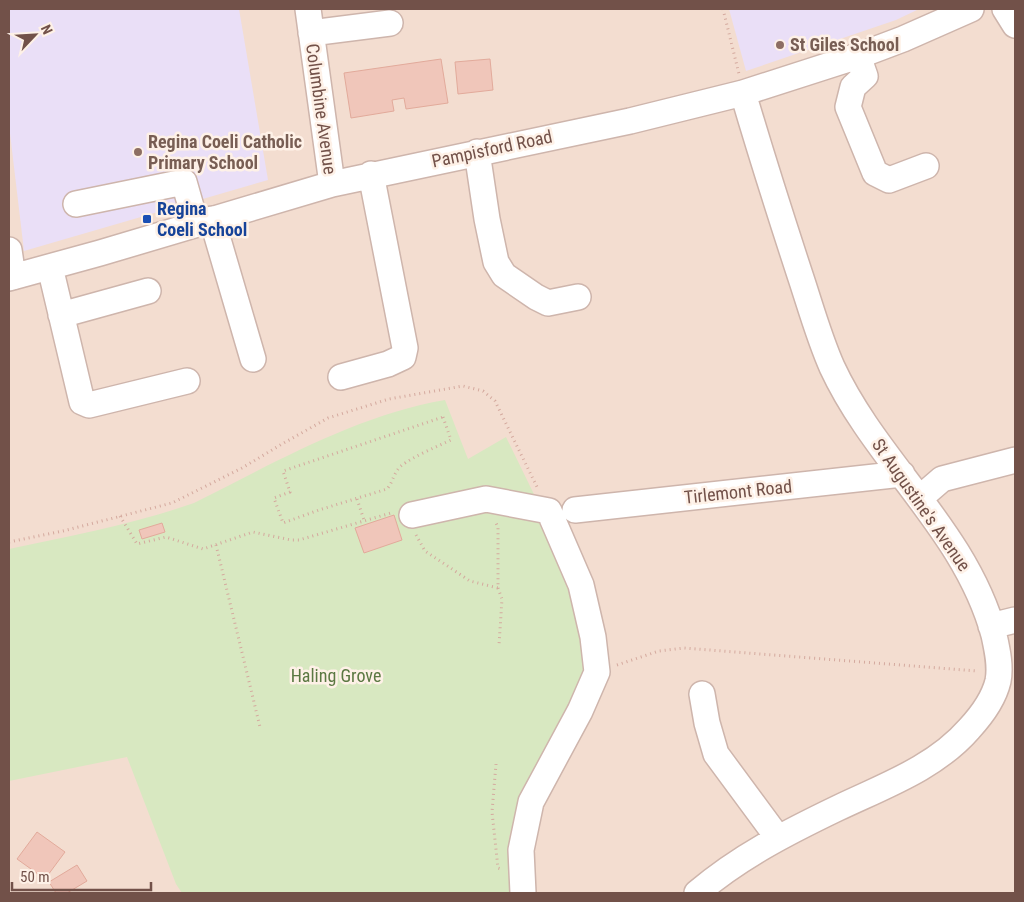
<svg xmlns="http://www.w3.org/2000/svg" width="1024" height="902" font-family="'Roboto Condensed',sans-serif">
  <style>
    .residential { fill: #f3ddd0 }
    .education { fill: #eadff7 }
    .green { fill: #d8e8c1 }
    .building { fill: #f0c6ba; stroke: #e2aa9b }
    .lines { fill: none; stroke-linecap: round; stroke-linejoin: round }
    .minor-casing { stroke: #ceb5ac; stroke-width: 28 }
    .path { stroke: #d4a99e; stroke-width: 3; stroke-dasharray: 1 4; stroke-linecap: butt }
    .minor { stroke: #fff; stroke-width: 25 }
    .education-dot { fill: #8d6e63; stroke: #fef1e7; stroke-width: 2 }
    .transit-dot { fill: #1a4fb4; stroke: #fef1e7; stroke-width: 2 }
    .labels { text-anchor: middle; stroke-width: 5; stroke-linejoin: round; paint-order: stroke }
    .education-label { font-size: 18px; font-weight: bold; fill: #785e54; stroke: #fef1e7; text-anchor: start }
    .street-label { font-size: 18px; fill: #725149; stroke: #fef1e7 }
    .transit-label { font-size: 18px; font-weight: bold; fill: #164399; stroke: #fef1e7; text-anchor: start }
    .park-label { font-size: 18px; fill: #5b7842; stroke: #fef1e7 }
  </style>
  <rect width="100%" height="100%" fill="#fbede2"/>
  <path class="residential" d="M9,9h1006v884h-1006z"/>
  <path class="education" d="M9,9h230l29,171 -244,71 -15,-126z
    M729,9h190l-23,11 -150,51z"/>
  <path class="green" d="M445,400l23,59 38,-22 43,88 26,63 12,77 -12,39 -53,85 -13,49 1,55h-328l-6,-9 -49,-127 -118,24v-232c62,-13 125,-25 185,-46 80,-40 163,-88 251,-103z"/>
  <path class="building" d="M441,59l7,44 -42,6 -2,-11 -12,2 2,11 -43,7 -7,-45z
    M490,59l3,31 -35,4 -3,-32z
    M394,515l8,25 -38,13 -9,-25z
    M162,523l3,9 -23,7 -3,-9z
    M37,832l28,20 -20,27 -28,-20z
    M77,865l10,16 -20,12h-11l-7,-11z"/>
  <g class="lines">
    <g class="minor-casing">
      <path id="minor" d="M308,9l24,175
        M1005,9l10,16
        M311,33l79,-10
        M858,56l7,20 -12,11 -5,20 27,66 14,7 37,-14
        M477,152l10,67 9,43 8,13 32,22 12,6 30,-6
        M76,204l108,-22 12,42
        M212,219l41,140
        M9,250l4,27
        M50,267l32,135 7,3 98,-24
        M9,278l91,-25 232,-69 298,-63 113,-28 115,-37 45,-17 68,-30
        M61,315l87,-24
        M341,377l47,-13 15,-7 2,-9 -34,-174
        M920,498l22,-19 73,-19
        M575,510l327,-36
        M412,515l74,-16 63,12 32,74 12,52 4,35 -17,39 -49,91 -10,48 2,43
        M991,626l24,-6
        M702,694l5,29 9,31 62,84
        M697,893c42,-36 91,-61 141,-85 46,-22 97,-40 131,-79 12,-13 25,-31 29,-48 3,-15 -1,-32 -4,-46 -28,-104 -118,-173 -162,-268 -13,-29 -22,-62 -32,-92 -20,-61 -39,-121 -57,-182"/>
    </g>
    <path class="path" d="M723,9l16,65
      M443,417l8,23c-13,6 -39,17 -50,26 -7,6 -8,16 -14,23l-68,21 -36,13 -9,-25 16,-6 -7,-21z
      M357,499l7,21
      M120,516l17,28 29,-7 37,12 50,-17 38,8h8l92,-27
      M416,535l9,16 45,30 28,7v-61l-2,-4
      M9,542l54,-11 109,-28 70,-35 40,-24 46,-26 61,-19 74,-13 20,5 12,10 42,86
      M216,545l44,182
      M498,588l4,11 -3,46
      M617,665l42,-14 25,-3 293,23
      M496,764l-4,48 6,56 3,1"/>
    <use href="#minor" class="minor"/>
  </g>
  <g class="education-dot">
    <circle cx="780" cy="45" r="5"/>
    <circle cx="138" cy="152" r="5"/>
  </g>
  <rect class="transit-dot" x="142" y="214" width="10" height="10" rx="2.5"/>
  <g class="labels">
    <g class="education-label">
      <text x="790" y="51">St Giles School</text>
      <text x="148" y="148">Regina Coeli Catholic<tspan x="148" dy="21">Primary School</tspan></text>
    </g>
    <g class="street-label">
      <text transform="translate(321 109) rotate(82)" y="6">Columbine Avenue</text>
      <text transform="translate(492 149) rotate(-12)" y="6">Pampisford Road</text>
      <text transform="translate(738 492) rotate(-6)" y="6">Tirlemont Road</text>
      <text transform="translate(921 505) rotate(55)" y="6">St Augustine's Avenue</text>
    </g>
    <g class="transit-label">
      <text x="157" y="215">Regina<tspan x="157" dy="21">Coeli School</tspan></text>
    </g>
    <g class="park-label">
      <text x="336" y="682">Haling Grove</text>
    </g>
  </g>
  <rect width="1024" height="902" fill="none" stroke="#725149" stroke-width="20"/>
  <g transform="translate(35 35) rotate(65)" stroke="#fef1e7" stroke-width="4" paint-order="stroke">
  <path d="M0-4L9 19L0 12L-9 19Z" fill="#725149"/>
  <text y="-8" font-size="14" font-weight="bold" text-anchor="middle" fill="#725149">N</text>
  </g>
  <path d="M12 882v8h139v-8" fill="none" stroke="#725149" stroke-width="2.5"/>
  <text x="20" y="882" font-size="15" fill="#725149" stroke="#fef1e7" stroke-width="4" paint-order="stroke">50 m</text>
</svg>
